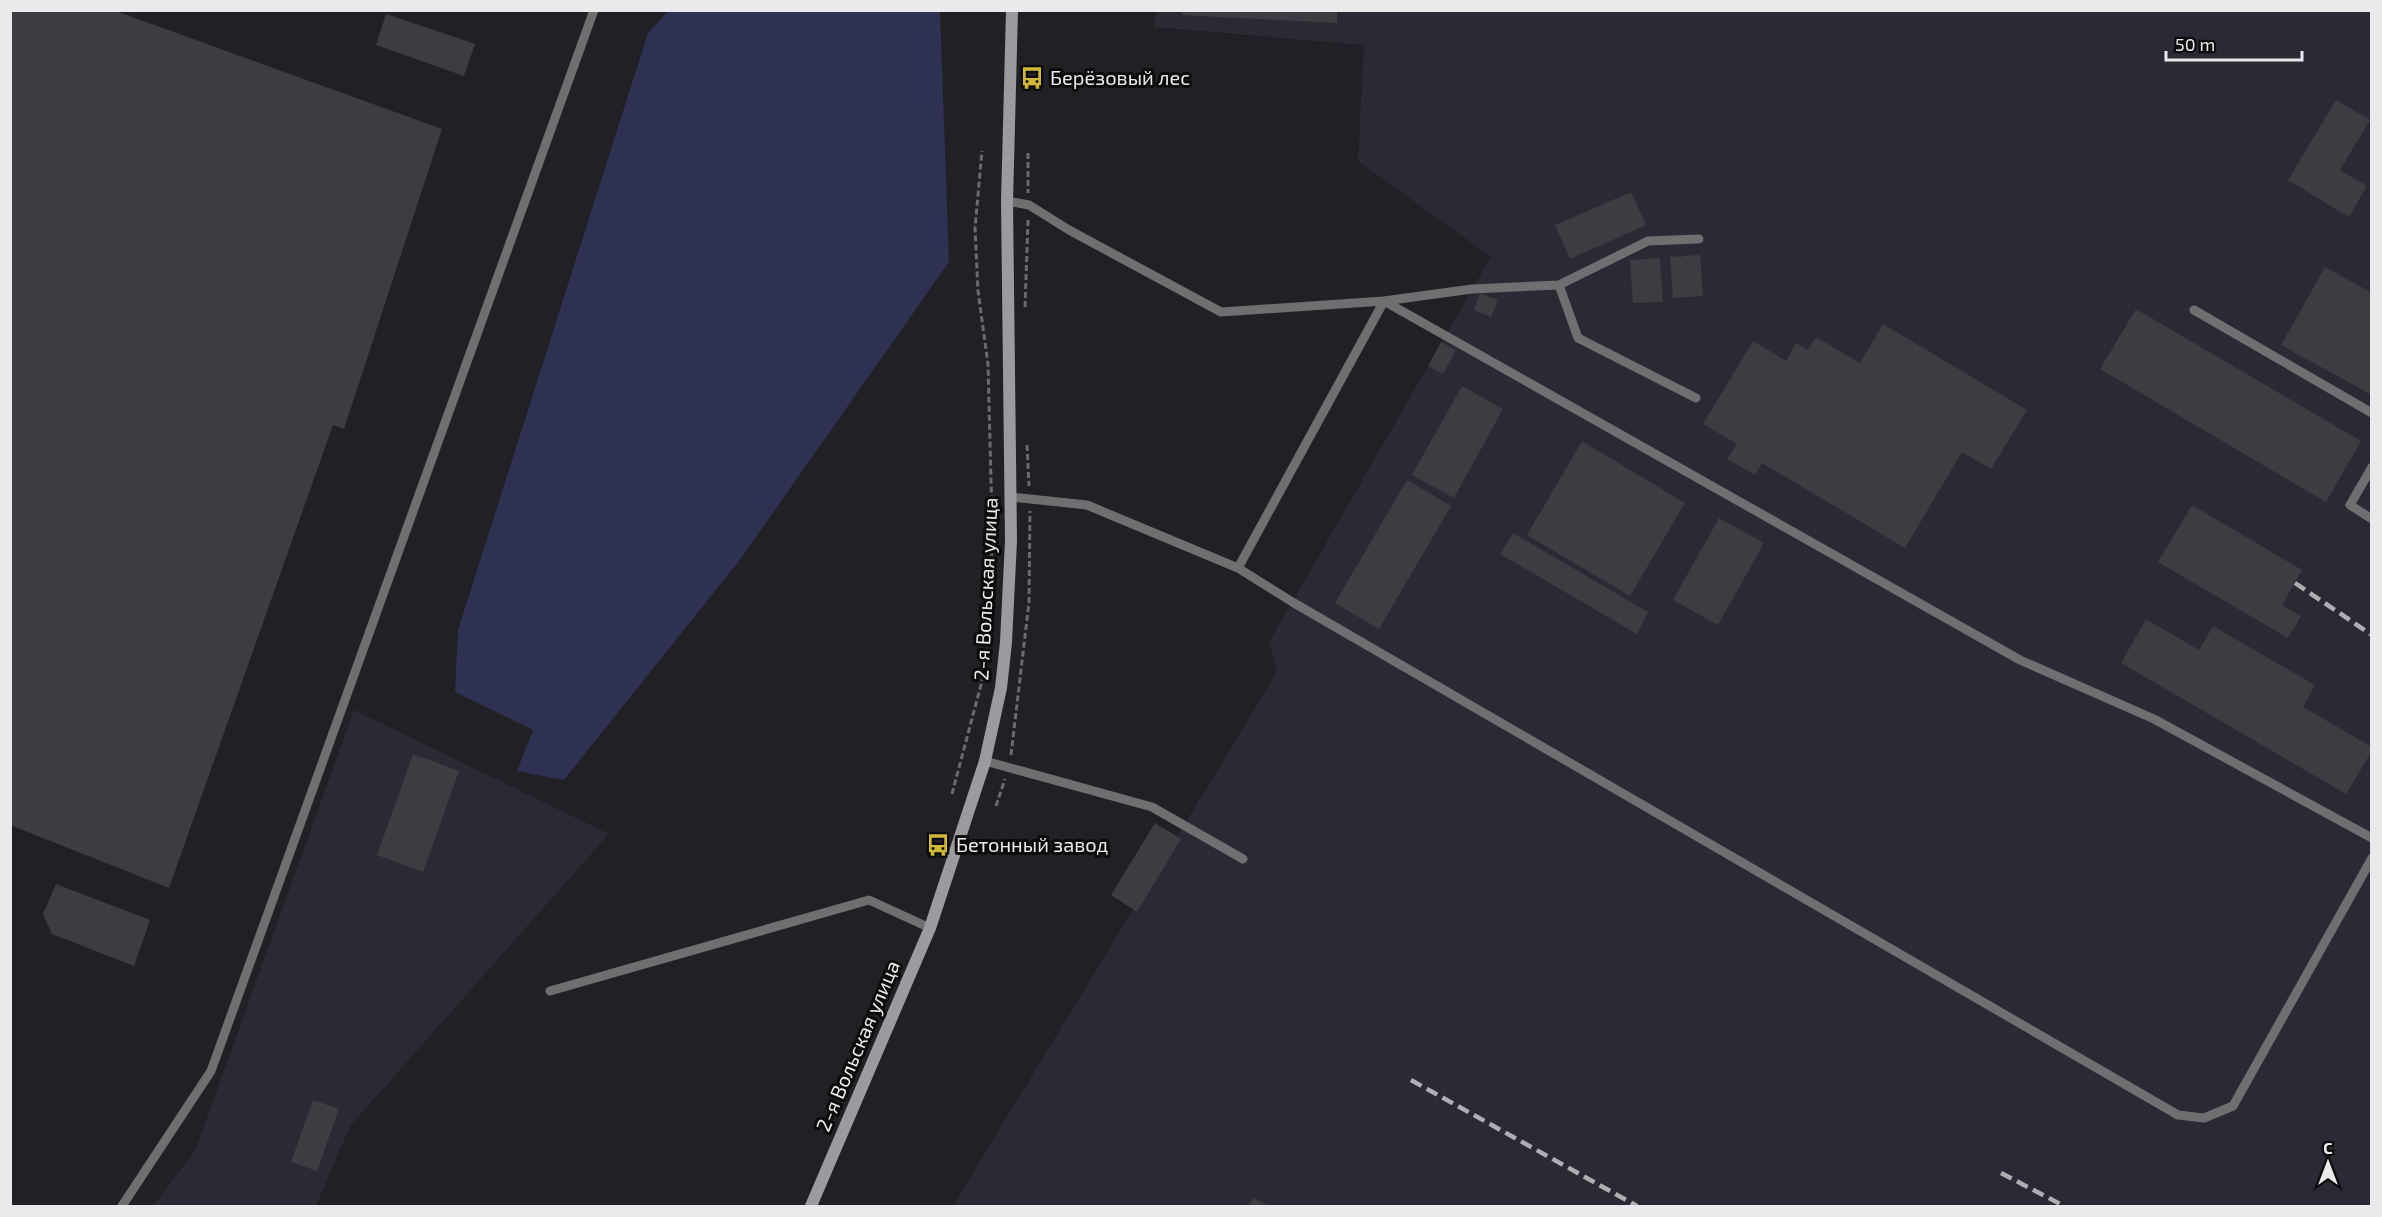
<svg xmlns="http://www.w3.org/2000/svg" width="2382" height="1217" font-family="'Exo 2',sans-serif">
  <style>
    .built { fill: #292a33 }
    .green { fill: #2e3151 }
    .building { fill: #3c3d41 }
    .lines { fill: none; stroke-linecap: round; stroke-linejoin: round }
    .path { stroke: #6b6b6e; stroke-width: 3; stroke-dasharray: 6 3; stroke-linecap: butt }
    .lane { stroke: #6e6f71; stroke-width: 9 }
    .secondary { stroke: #9b9b9f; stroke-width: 12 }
    .rail { stroke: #afafb2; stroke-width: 4.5; stroke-dasharray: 12 6; stroke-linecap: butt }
    .labels { text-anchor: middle; stroke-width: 6; stroke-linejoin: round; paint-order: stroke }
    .poi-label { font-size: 20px; fill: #eaeaed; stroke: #0b0b0c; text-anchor: start }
    .street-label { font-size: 20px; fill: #eaeaed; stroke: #0b0b0c }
  </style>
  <rect width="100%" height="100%" fill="#212125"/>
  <path class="built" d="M1156,11h1215v1195h-1418l324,-534 -8,-30 222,-385 -133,-96 6,-116 -210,-18z
    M354,710l255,124 -259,292 -34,80h-163l42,-55z"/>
  <path class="green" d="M668,11h272l9,251 -210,299 -175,219 -47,-9 16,-41 -78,-38 3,-62 190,-597z"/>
  <path class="building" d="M10,10h103l329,119 -98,300 -11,-4 -164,463 -159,-63z
    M1182,10h155v13l-155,-8z
    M386,14l89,30 -11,32 -88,-31z
    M2336,100l34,20 -30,50 27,16 -18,31 -61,-37z
    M1631,192l15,33 -76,34 -15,-34z
    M1700,255l3,41 -30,2 -3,-41z
    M1660,258l3,44 -30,1 -3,-43z
    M2325,267l47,26v102l-91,-50z
    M1480,293l18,7 -7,17 -17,-7z
    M2136,309l225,132 -35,61 -226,-133z
    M1883,324l144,86 -36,59 -29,-17 -57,96 -143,-85 -7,12 -28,-16 10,-15 -34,-20 50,-83 33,20 10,-18 12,7 8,-13 44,26z
    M1441,342l15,8 -13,24 -15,-8z
    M1462,386l41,23 -49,89 -42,-23z
    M1582,441l103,62 -55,93 -103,-61z
    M1407,480l44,26 -72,123 -44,-26z
    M2192,505l110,65 -20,35 19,11 -13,22 -130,-76z
    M1719,518l45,25 -46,82 -45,-25z
    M1513,533l135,79 -11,22 -137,-80z
    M2146,619l53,31 14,-24 102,59 -12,22 69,40v4l-26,43 -225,-131z
    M413,754l46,17 -36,101 -46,-17z
    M1155,823l26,16 -44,73 -26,-17z
    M56,884l94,36 -16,46 -82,-32 -9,-20z
    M313,1100l26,9 -22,62 -26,-9z
    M1253,1198l16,8h-21z"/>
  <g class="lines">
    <path class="path" d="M1028,153v40
      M1025,307l3,-87
      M1027,445l2,41
      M1011,755l18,-153 1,-91
      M952,794l34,-128 5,-65 1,-81 -4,-156 -10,-73 -3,-63 7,-77
      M996,806l9,-27"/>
    <path class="lane" d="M1007,201l22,4 40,25 152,82 163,-11 636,359 134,59 218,119
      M1559,285l19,53 118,60
      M2194,310l178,103
      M2372,467l-22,38 22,14
      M1011,497l76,8 151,63 56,35 884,512 26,3 29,-12 139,-248
      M1238,568l146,-267 88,-12 87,-4 89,-44 51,-2
      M985,761l167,46 91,52
      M550,991l319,-91 61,28
      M122,1206l89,-135 383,-1061"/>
    <path class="secondary" d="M811,1206l119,-278 55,-167 16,-73 5,-46 5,-101 -4,-340 5,-191"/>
    <path class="rail" d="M2295,583l77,52
      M1411,1080l226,126
      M2001,1173l63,33"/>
  </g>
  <defs>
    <g id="bus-bare" transform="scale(1.8)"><path d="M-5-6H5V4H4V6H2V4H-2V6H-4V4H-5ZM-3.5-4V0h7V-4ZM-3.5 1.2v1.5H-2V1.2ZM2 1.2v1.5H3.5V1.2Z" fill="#cfb837" stroke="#0b0b0c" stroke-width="2.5" paint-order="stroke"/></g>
  </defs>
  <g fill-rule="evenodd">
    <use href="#bus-bare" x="1032" y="78"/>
    <use href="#bus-bare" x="938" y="845"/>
  </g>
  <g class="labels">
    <g class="poi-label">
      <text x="1050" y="85">Берёзовый лес</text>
      <text x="956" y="852">Бетонный завод</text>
    </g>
    <g class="street-label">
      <text transform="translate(986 589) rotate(-87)" y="7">2-я Вольская улица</text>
      <text transform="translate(858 1046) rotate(-67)" y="7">2-я Вольская улица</text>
    </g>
  </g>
  <rect width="2382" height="1217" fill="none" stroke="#eaeaed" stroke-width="24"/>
  <g transform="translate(2328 1163)" stroke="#0b0b0c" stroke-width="4.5" paint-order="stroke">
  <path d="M0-4.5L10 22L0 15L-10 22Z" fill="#eaeaed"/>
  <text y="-9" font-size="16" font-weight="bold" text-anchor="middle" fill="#eaeaed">С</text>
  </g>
  <path d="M2166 51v9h136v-9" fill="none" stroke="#eaeaed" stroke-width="3"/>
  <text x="2175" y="51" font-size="18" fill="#eaeaed" stroke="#0b0b0c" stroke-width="4.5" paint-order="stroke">50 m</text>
</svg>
